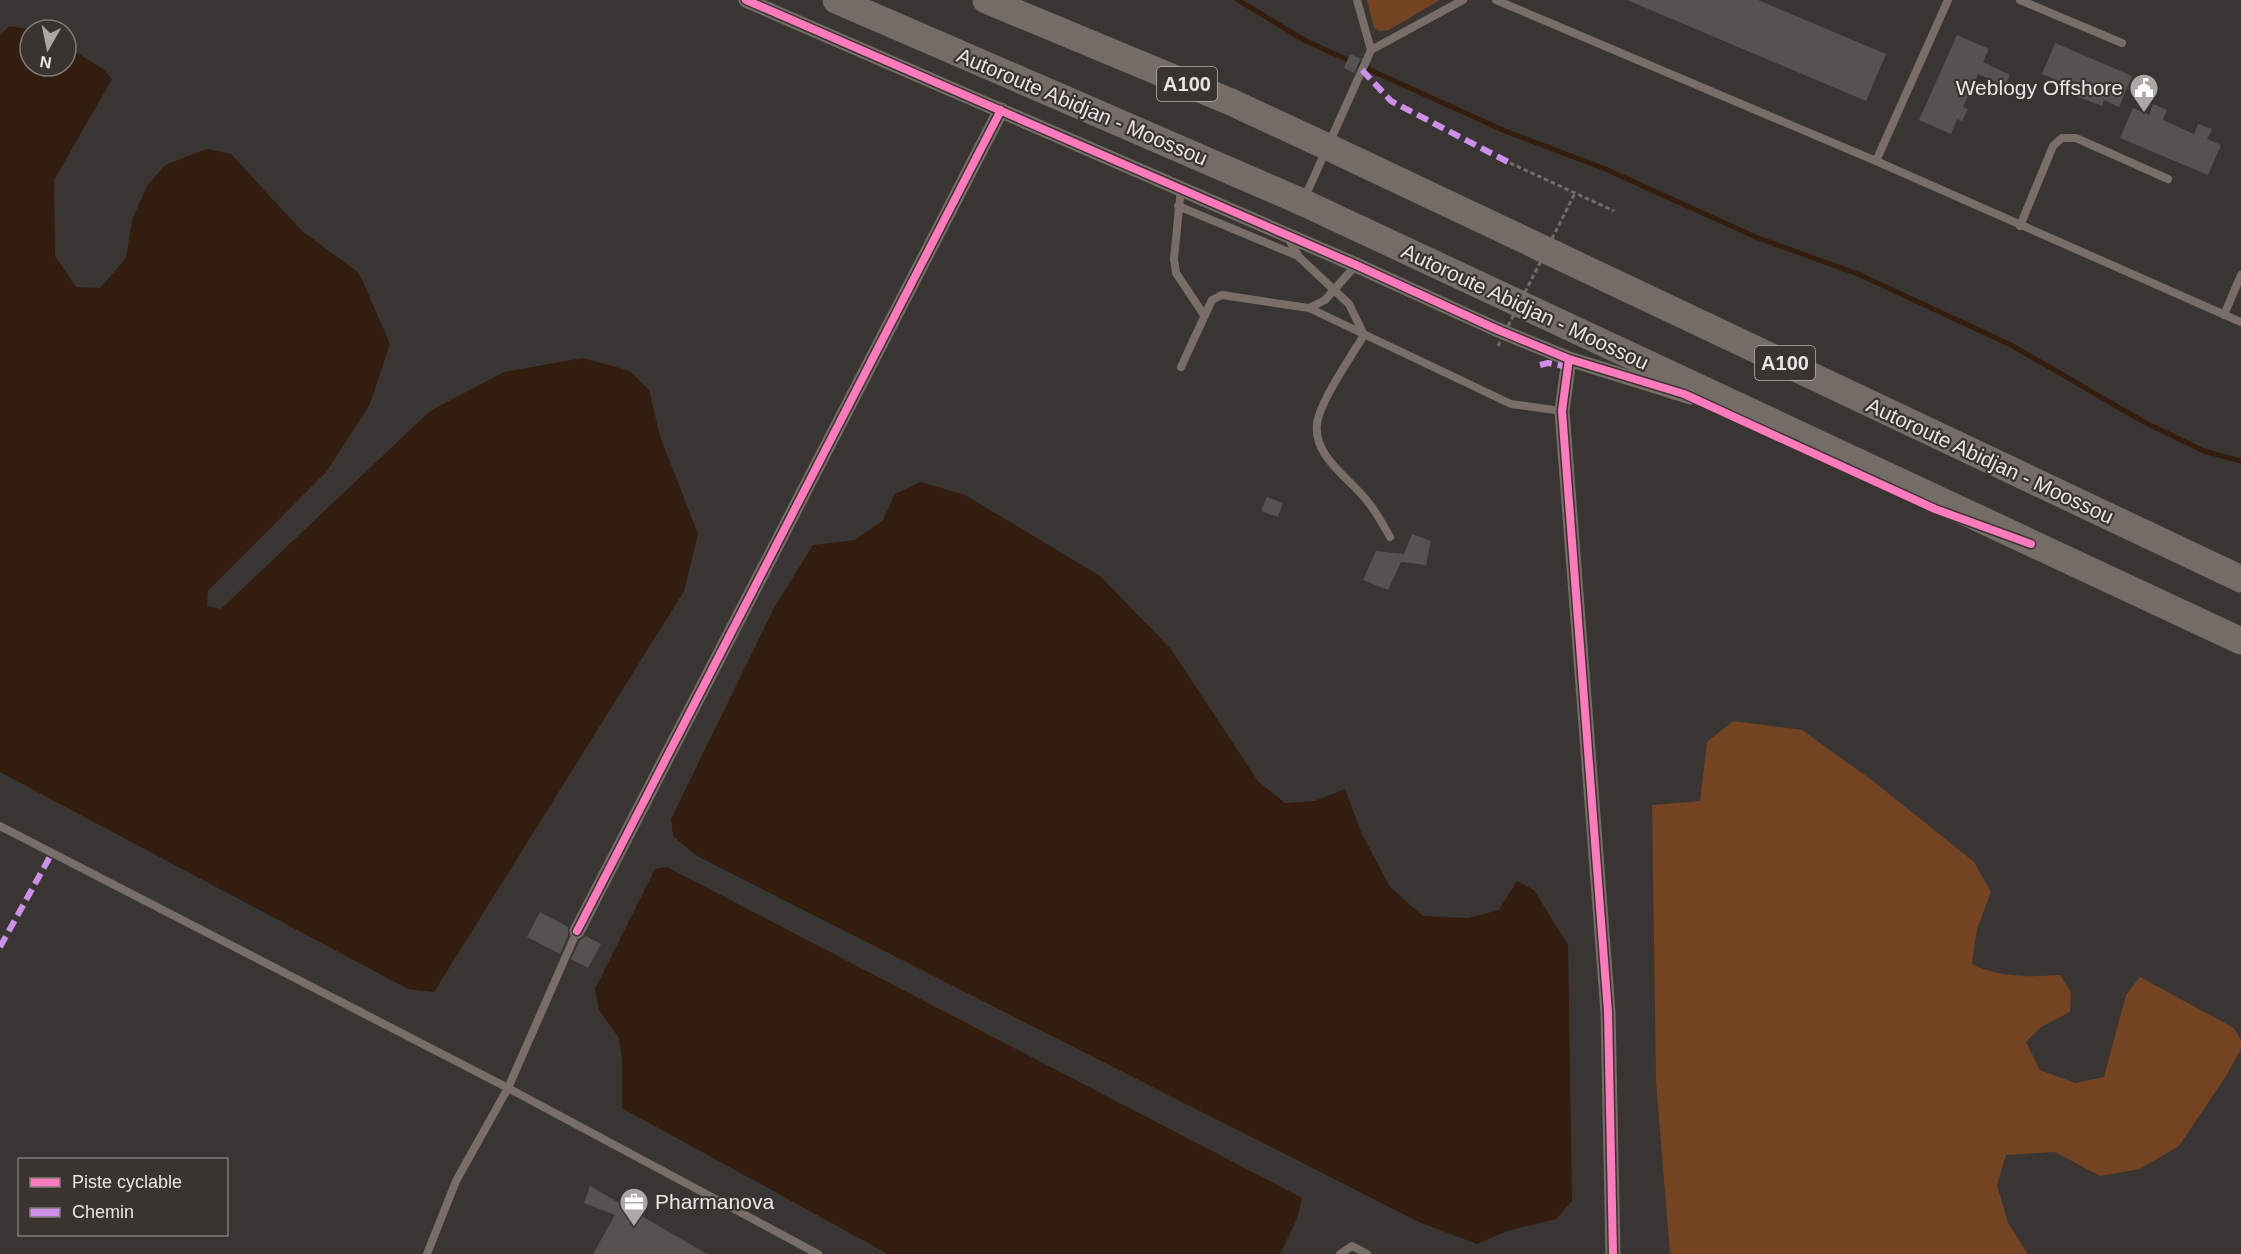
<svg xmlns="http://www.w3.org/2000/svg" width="2241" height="1254" font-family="Helvetica,sans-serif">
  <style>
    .green { fill: #734322 }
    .water { fill: #331d0e }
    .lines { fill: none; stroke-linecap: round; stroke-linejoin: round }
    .stream { stroke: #331d0e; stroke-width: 5 }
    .building { fill: #555351 }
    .path { stroke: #736c68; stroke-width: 3; stroke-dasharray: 4.5 3; stroke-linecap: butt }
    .lane { stroke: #786d67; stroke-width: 8 }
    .street { stroke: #786d67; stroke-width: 15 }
    .highway { stroke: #746c67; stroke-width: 27 }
    .path-bridge { stroke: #736c68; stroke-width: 3; stroke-dasharray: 4.5 3; stroke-linecap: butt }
    .quiet { stroke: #ce8fe9; stroke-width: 6; stroke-dasharray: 12 6; stroke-linecap: butt }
    .cycleway-casing { stroke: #3a3431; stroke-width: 11 }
    .cycleway { stroke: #fd7abc; stroke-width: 8 }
    .labels { text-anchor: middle; stroke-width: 4.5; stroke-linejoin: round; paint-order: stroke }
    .shield { fill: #3a3431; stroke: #b4b1ae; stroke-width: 1.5 }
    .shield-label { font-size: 20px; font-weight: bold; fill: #e9e6e3 }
    .poi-label { font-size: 21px; fill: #e9e6e3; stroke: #3a3431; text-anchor: end }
    .street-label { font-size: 21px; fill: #e9e6e3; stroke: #3a3431 }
  </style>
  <rect width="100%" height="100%" fill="#383533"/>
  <path class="green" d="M1367,0h73l-51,30 -10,1 -5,-3z
    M1733,721l69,9 71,51 101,81 17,30 -14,37 -5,35c28,14 57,13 88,11l11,17 -1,20 -29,15 -15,15 14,28 35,13 29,-6 22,-82 14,-18 94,51 7,12v9l-15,27 -47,70 -39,23 -40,7 -45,-24 -49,3 -9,30 11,38 20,31h-358l-14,-172 -4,-277 48,-4 7,-59z"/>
  <path class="water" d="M9,26l26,4h-5v36h36v-20l37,23 9,10 -58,101 1,76 21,31 24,1 26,-30 6,-38 15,-34 18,-21 42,-16 24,5 71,77 57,42 31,71 -20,60 -43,67 -119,120 -1,15 14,3 209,-198 74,-39 79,-14 47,13 19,19 11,46 38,98 -14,57 -250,401 -26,-3 -408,-217v-736z
    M921,482l44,13 135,81 70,72 88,133 27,22 30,-2 30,-12 16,43 29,55 33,29 45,2 31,-8 18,-29 17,9 34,55 4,256 -16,18 -49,12 -30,13 -58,-22 -722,-366 -24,-20 -2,-17 103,-211 39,-63 42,-5 28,-20 12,-26z
    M667,867l635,331 -5,21 -17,35h-392l-266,-146v-48l-3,-22 -20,-28 -4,-21 60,-120z"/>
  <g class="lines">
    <path class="stream" d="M1238,0l66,40 201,91 98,37 155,70 100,36 153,71 133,77 60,29 37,10"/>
  </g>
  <path class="building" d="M1627,0h131l128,54 -20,47z
    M1957,35l32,14 -6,13 27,13 -5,11 -27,-12 -15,33 5,2 -6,12 -5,-2 -6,15 -32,-14z
    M2055,43l77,33 -13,31 -15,-7 -2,6 -46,-18 3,-7 -17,-7z
    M1350,54l11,5 -7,14 -10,-5z
    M2153,104l14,6 -4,10 31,14 4,-10 14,5 -5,10 14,6 -13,30 -88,-37 13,-30 16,7z
    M1267,497l16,6 -5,14 -17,-6z
    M1412,534l19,7 -5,24 -25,-3 -13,28 -25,-10 13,-29 28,3z
    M540,912l28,15v9l-8,18 -33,-17z
    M586,936l15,8 -13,24 -17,-9 9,-19z
    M590,1186l31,18 86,50h-114l22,-39 -31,-12z"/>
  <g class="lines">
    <path class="path" d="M1510,163l104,48"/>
    <path class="lane" d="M1357,0l14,50
      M1496,0l380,161 365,161
      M2020,0l102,43
      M1876,161l72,-161
      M1181,188l-7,71 2,14 28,42
      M1304,199l67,-149 92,-50
      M1178,206l120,50
      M2020,226l33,-80 9,-8h14l92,41
      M1288,238l11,19 50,47 15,31c-12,20 -45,68 -47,89 -4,33 34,55 51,78 9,11 15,23 22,35
      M1309,308l16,-8 31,-35
      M2224,315l17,-40
      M1181,367l31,-67 10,-5 87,13 202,96 51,7
      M0,826l508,262 310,166
      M427,1254l29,-73 52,-93 69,-157
      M1340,1254l12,-8 15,8"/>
    <path class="street" d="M746,0l610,265 140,64 73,30 122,38
      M1569,359l-7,52 46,601 5,242
      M577,931l424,-821"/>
    <path class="highway" d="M836,0l466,202 939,439
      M986,0l245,102 97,45 913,432"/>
    <path class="path-bridge" d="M1498,346l77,-153"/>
    <path class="quiet" d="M1362,70l29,31 119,62
      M1540,365l8,-2 20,4
      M0,947l52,-94"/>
    <g class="cycleway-casing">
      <path id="cycleway" d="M746,0l610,265 140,64 73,30 115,35 251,115 96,35
        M1569,359l-7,52 46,601 5,242
        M577,931l424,-821"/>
    </g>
    <use href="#cycleway" class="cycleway"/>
  </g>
  <defs>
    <g id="civic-pin" transform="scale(1.5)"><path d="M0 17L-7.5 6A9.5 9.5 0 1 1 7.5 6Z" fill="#aba8a5" stroke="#3a3431"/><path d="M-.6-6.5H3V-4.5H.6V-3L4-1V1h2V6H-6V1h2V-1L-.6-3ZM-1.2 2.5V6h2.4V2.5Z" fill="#fff"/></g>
    <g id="office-pin" transform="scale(1.5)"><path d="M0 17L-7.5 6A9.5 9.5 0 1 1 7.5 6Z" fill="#aba8a5" stroke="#3a3431"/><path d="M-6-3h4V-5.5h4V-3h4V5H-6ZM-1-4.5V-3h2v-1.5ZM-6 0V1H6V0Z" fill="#fff"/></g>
  </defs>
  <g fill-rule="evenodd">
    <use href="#civic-pin" x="2144" y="88"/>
    <use href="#office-pin" x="634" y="1202"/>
  </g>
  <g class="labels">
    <g class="shield">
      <rect x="1157" y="67" width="60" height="34" rx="4.5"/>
      <rect x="1755" y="346" width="60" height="34" rx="4.5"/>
    </g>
    <g class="shield-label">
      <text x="1187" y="91">A100</text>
      <text x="1785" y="370">A100</text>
    </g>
    <g class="poi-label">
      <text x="2123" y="95">Weblogy Offshore</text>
      <text x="655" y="1209" text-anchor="start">Pharmanova</text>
    </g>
    <g class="street-label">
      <text transform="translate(1082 107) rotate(23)" y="7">Autoroute Abidjan - Moossou</text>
      <text transform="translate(1525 307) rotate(25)" y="7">Autoroute Abidjan - Moossou</text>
      <text transform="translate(1990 461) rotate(25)" y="7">Autoroute Abidjan - Moossou</text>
    </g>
  </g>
  <rect x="18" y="1158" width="210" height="78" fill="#3a3431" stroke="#807b78" stroke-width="1.5"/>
  <rect x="30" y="1178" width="30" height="9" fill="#fd7abc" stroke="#807b78" stroke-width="1.5"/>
  <text x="72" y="1188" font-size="18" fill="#e9e6e3">Piste cyclable</text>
  <rect x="30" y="1208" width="30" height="9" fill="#ce8fe9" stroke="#807b78" stroke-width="1.5"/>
  <text x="72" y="1218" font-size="18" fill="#e9e6e3">Chemin</text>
  <g transform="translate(48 48) rotate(189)"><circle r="28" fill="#3a3431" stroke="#807b78" stroke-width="1.5"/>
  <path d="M0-4.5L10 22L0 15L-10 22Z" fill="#aba8a5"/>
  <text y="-9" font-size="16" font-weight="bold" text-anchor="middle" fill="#e9e6e3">N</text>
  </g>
</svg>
